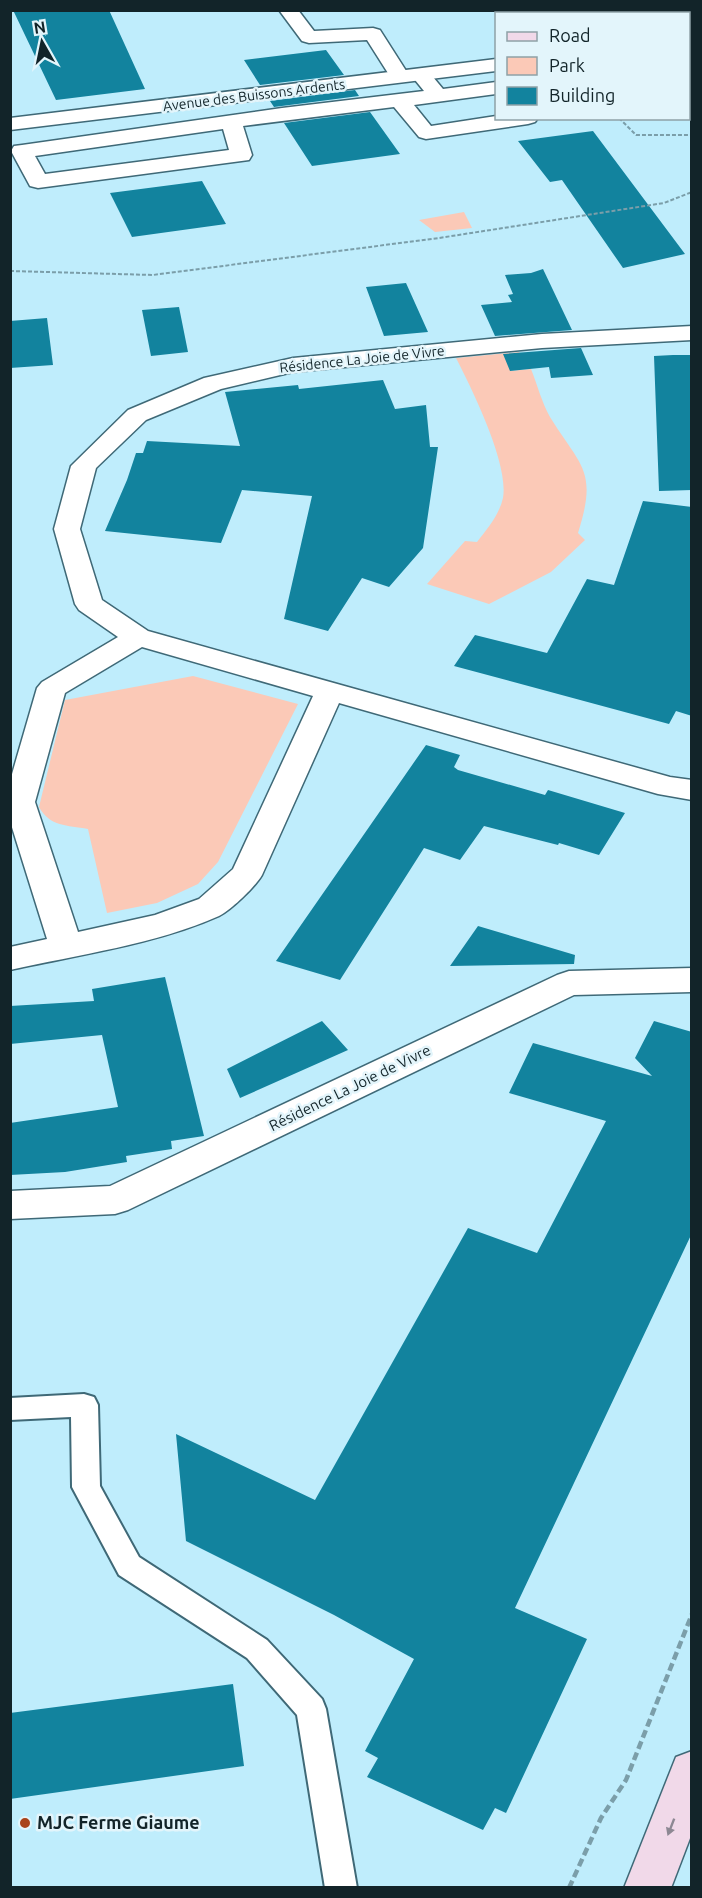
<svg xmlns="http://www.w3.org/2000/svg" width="702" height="1898" font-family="Ubuntu,sans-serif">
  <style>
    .green { fill: #fbc9b7 }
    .building { fill: #12839e }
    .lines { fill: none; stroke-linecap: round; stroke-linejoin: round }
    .service-casing { stroke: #3f6977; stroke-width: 4 }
    .minor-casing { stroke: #3f6977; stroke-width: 3 }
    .tertiary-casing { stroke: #3f6977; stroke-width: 3 }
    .secondary-casing { stroke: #3f6977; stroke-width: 3 }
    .path-far1 { stroke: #7b9ea9; stroke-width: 2; stroke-dasharray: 4 2; stroke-linecap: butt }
    .path { stroke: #7b9ea9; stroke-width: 4.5; stroke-dasharray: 8 4; stroke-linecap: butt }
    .service { fill: #fff; fill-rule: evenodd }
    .minor { fill: #fff; fill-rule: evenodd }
    .tertiary { fill: #fff; fill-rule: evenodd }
    .secondary { fill: #f1d9e9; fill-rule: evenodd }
    .oneway { fill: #8d8893 }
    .poi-dot { fill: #a9431a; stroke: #e3f5fb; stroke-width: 2 }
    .labels { text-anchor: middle; stroke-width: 5; stroke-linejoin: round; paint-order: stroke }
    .far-street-label { font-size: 14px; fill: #122429; stroke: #e3f5fb }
    .street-label { font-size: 15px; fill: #122429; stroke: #e3f5fb }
    .near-poi-label { font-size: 18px; font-weight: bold; fill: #122429; stroke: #e3f5fb; text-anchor: start }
  </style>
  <rect width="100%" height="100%" fill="#bfedfc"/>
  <path class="green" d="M464,212l8,16 -37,4 -16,-12z
    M519,352l6,7 -15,12 21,-2c6,15 11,34 19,48 31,50 48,53 28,116l7,7 -34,32 -62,32 -62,-20 38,-43 12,1c11,-14 22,-27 26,-44 6,-34 -31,-109 -47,-140z
    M193,676l105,28 -80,158 -20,22 -41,19 -50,10 -19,-84c-21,-4 -38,-2 -49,-22l26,-107z"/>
  <path class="building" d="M13,10h96l36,79 -89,11z
    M326,50l18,25 -84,10 -16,-25z
    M355,90l4,6 -85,11 -4,-6z
    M370,112l30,42 -88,12 -28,-43z
    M593,131l92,123 -62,14 -61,-88 -12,2 -32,-41z
    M202,181l24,43 -94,13 -22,-44z
    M543,269l29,61 -77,6 -14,-31 31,-3 -4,-7 5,-1 -8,-19 26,-2z
    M406,283l22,49 -44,4 -18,-49z
    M179,307l9,45 -37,4 -9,-46z
    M47,318l6,47 -43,3v-47z
    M581,348l12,27 -42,3 -2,-11 -39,4 -7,-17z
    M673,355h19v135l-33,1 -5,-135z
    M383,380l12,29 31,-4 4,42h8l-15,101 -34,39 -27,-9 -34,53 -44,-12 28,-123 -70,-6 -21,53 -116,-12 22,-51 9,-27h7l4,-12 93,5 -15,-54 73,-7 1,4z
    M643,501l49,6v209l-16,-5 -7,13 -215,-58 21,-31 72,18 40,-74 27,6z
    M426,745l34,10 -6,12 4,3 87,25 3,-5 77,23 -26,42 -40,-12 -1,2 -74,-19 -24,34 -36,-12 -84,132 -64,-19z
    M478,926l97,29 -1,9 -124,2z
    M165,977l39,159 -33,5 1,8 -46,7 1,6 -62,10 -55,3v-52l108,-16 -16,-72 -92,9v-38l84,-5 -2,-12z
    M322,1021l26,29 -108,48 -13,-29z
    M654,1021l38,11v201l-177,375 72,31 -81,174 -11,-5 -12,22 -116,-53 11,-19 -13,-7 49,-92 -80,-44 -148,-74 -10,-107 139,66 153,-272 69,25 69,-132 -97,-28 24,-50 119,33 -17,-18z
    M233,1684l11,82 -234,33v-86z"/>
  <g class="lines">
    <g class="service-casing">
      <path id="service" d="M84,1394l10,3 4,8 2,81 39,71 128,83 55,59 4,10 31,179h-32l-28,-173 -50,-57 -128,-83 -47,-88 -1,-70 -61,3v-22z"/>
    </g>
    <g class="minor-casing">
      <path id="minor" d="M279,10h19l16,21 59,-3 7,2 30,47 -3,4h-14l-26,-41 -58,3 -7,-2z
        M421,69l7,2 15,18 53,-7v12l-82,11 17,21 65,-10v2h42l-3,4 -7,2 -102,15 -7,-2 -25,-30 -151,19 9,29 -3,5 -211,28 -8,-2 -19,-35 3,-5 8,-1 260,-37 142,-17 -13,-16 3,-4zM223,129l6,21 -184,24 -10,-18z
        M692,326v14l-150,8 -249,24 -72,17 -75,31 -50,48 -16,61 22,71 46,31 522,146 22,3v20l-34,-6 -319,-91 -77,172c-7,12 -31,35 -43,41 -62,28 -142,39 -209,54v-23l37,-8 -37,-118v-40l27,-93 5,-6 76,-45 -39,-27 -4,-6 -21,-75 17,-63 57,-56 76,-32 89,-20 249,-24zM142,647l171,49 -80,173 -34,30 -44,16 -77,17 -43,-130 30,-109z
        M692,968v24l-118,3 -446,215 -13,4 -105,5v-28l100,-5 447,-211 12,-4z"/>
    </g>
    <g class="tertiary-casing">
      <path id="tertiary" d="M688,36h4v12h-4z
        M496,59v12l-486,59v-12z"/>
    </g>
    <g class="secondary-casing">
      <path id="secondary" d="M692,1751v82l-21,55h-47l52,-131z"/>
    </g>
    <path class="path-far1" d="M619,118l17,17h56
      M10,271l143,4 286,-37 225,-35 28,-11"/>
    <path class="path" d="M569,1888l32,-70 25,-38 66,-166"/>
    <use href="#service" class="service"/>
    <use href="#minor" class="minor"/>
    <use href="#tertiary" class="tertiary"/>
    <use href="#secondary" class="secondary"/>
  </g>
  <defs><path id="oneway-solid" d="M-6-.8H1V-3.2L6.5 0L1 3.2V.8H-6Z" transform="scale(1.5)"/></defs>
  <use class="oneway" href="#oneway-solid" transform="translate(671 1827) rotate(111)"/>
  <circle class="poi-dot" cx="25" cy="1823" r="6"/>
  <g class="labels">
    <g class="far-street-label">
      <text transform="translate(254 95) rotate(-7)" y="5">Avenue des Buissons Ardents</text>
      <text transform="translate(362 359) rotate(-6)" y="5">Résidence La Joie de Vivre</text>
    </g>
    <g class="street-label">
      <text transform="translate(350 1088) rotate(-26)" y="5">Résidence La Joie de Vivre</text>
    </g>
    <g class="near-poi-label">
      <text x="37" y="1829">MJC Ferme Giaume</text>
    </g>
  </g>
  <rect width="702" height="1898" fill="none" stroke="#122429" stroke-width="24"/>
  <rect x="495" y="12" width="195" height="108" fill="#e3f5fb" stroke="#8fa1a7" stroke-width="1.5"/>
  <rect x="507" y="32" width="30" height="9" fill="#f1d9e9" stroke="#8fa1a7" stroke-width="1.5"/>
  <text x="549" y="42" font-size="18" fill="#122429">Road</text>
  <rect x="507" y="57" width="30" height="18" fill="#fbc9b7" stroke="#8fa1a7" stroke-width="1.5"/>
  <text x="549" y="72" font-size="18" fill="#122429">Park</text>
  <rect x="507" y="87" width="30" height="18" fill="#12839e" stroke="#8fa1a7" stroke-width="1.5"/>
  <text x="549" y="102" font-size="18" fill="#122429">Building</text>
  <g transform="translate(42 42) rotate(351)" stroke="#e3f5fb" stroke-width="4.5" paint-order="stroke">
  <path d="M0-4.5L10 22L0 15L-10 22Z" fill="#122429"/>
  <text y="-9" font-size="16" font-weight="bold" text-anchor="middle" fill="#122429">N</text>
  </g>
</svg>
